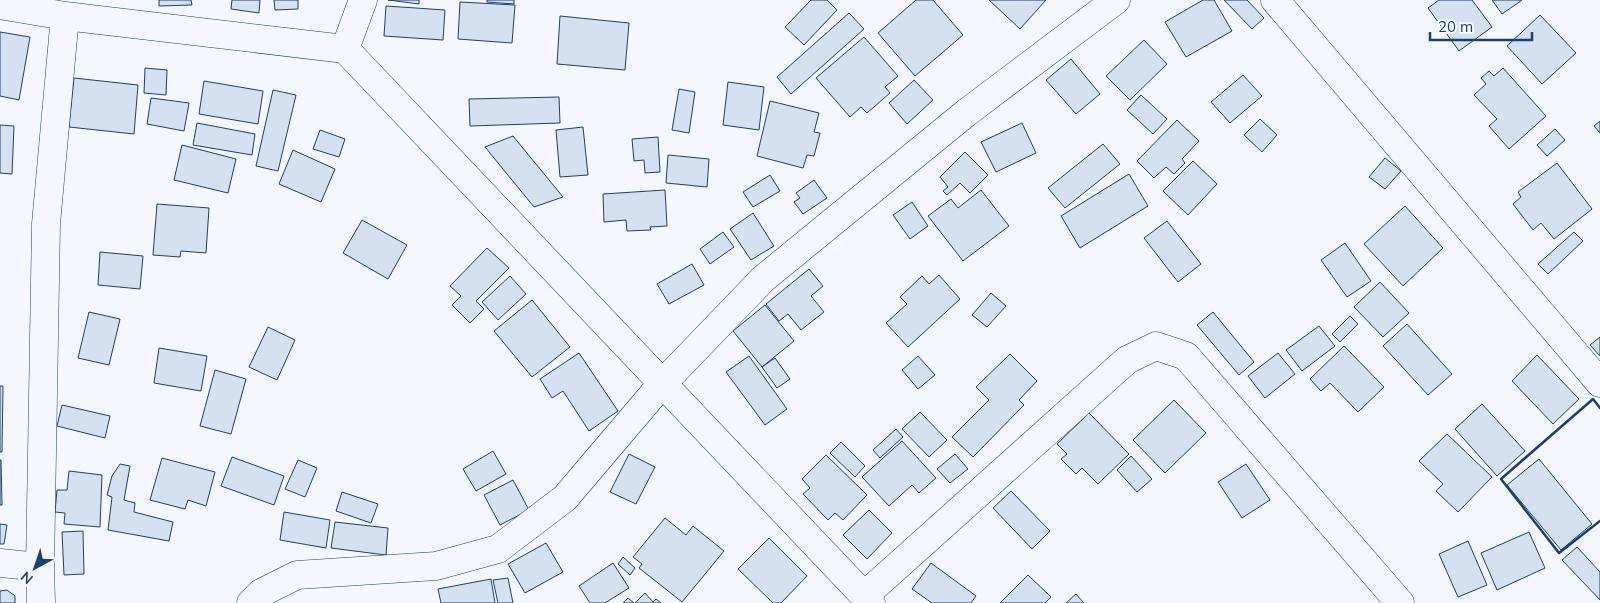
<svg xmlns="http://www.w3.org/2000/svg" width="1600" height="603" font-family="Mulish,sans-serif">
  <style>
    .building { fill: #d5e0f0; stroke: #1d3f73 }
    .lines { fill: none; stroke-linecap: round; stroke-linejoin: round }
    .street-casing { stroke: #1d3f73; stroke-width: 29 }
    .street { stroke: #f4f7fb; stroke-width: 28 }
    .wall { stroke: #1d3f73; stroke-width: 2.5 }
  </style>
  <rect width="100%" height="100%" fill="#f4f7fb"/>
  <path class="building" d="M159,0h32l1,5 -33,1z
    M232,0h28l-1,13 -28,-4z
    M274,0h24v9l-23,1z
    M388,0h31v4z
    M487,0h27v4l-27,-2z
    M811,0h16l10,10 -33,35 -19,-18z
    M916,0h17l30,35 -48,41 -37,-43z
    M989,0h57l-26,29z
    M1203,0h11l18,31 -46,26 -21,-35z
    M1224,0h23l17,18 -12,11z
    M1439,0h33l20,27 -33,24 -31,-43z
    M1492,0h30l-20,14z
    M460,2l55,3 -3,38 -54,-4z
    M386,6l59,4 -2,30 -59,-4z
    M849,13l15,16 -73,65 -14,-17z
    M1540,15l36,38 -34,31 -35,-38z
    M560,16l69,7 -4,47 -68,-6z
    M0,32l30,5 -11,63 -19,-4z
    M864,37l34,39 -13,11 5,6 -23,20 -6,-6 -11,10 -34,-39z
    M1144,40l23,24 -37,36 -24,-24z
    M1071,59l29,35 -24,20 -30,-34z
    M145,68l22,2 -1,25 -22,-2z
    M1503,68l43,48 -37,33 -20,-23 8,-7 -23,-24 12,-11 -5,-6 8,-7 5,5z
    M1243,75l19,21 -32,27 -19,-21z
    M74,78l64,7 -4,49 -65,-7z
    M914,80l19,20 -26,24 -18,-21z
    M204,81l59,10 -5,33 -59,-10z
    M728,82l36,5 -5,43 -36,-5z
    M679,89l16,3 -6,41 -17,-3z
    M273,90l23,5 -18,76 -22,-5z
    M1141,95l26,24 -14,15 -26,-24z
    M559,97l1,26 -90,3 -1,-27z
    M151,98l38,5 -5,28 -37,-7z
    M770,101l49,12 -5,19 6,1 -6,23 -7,-1 -4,13 -46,-12z
    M1260,119l17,16 -15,17 -18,-17z
    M1177,120l22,21 -17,18 3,4 -11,11 -8,-7 -12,11 -17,-17z
    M1600,121v12l-6,-7z
    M197,123l58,11 -3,21 -59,-10z
    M1022,123l14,30 -40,19 -15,-30z
    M0,125l14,1 -2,48 -12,-1z
    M583,127l5,48 -28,2 -4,-47z
    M1555,129l10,11 -18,16 -10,-11z
    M320,130l25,9 -6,18 -26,-8z
    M513,136l50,61 -29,10 -49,-60z
    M658,137l2,35 -15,1 -1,-13 -10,1 -2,-22z
    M1103,144l17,20 -55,44 -17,-20z
    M182,145l54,14 -8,34 -54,-13z
    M293,150l42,19 -14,33 -42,-18z
    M965,152l23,23 -18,18 -10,-10 -13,12 -4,-4 5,-4 -8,-10z
    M668,155l41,4 -2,28 -41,-4z
    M1385,158l16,13 -16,18 -16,-12z
    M1193,161l24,23 -29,31 -25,-24z
    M1557,163l35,46 -38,30 -13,-16 -8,7 -20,-26 8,-7 -3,-5z
    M1129,174l19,32 -68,42 -19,-32z
    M770,175l10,16 -27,16 -10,-15z
    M814,180l13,18 -24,16 -9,-12 6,-4 -4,-5z
    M665,190l2,36 -17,1 1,3 -24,1 -1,-11 -22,2 -1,-28z
    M981,190l28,36 -46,35 -35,-45 23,-17 7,9z
    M912,202l16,24 -18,13 -17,-24z
    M157,204l52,4 -3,45 -25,-2 -1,6 -27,-2z
    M1405,206l38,42 -40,38 -39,-42z
    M753,213l21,33 -23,14 -21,-31z
    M362,220l45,25 -19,34 -45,-26z
    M1167,221l34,43 -23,18 -34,-44z
    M723,232l11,15 -24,17 -10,-15z
    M1574,232l9,9 -35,33 -10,-10z
    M1345,243l26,38 -24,16 -26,-37z
    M487,248l22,20 -33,33 8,8 -14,14 -18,-18 9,-9 -11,-10z
    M100,252l43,4 -3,33 -42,-4z
    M692,264l12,21 -35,19 -12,-20z
    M809,269l14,17 -12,10 13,16 -23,18 -13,-16 -9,7 -13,-17z
    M939,275l21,24 -52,48 -22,-24 21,-19 -7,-7 22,-21 7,8z
    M510,276l16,18 -28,26 -16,-18z
    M1380,282l29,31 -26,24 -29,-30z
    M991,293l15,13 -19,21 -15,-12z
    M532,300l38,47 -38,30 -38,-46z
    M765,305l29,36 -32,26 -29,-36z
    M89,312l31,7 -11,46 -31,-7z
    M1213,312l41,50 -15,13 -42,-50z
    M1350,316l8,8 -18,18 -8,-8z
    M1407,324l45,50 -24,21 -45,-49z
    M1319,326l16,20 -33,25 -16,-21z
    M268,327l27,13 -18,40 -28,-13z
    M1600,337v19l-10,-11z
    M1344,346l40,41 -26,25 -28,-29 -9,8 -11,-12z
    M159,348l48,8 -6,35 -47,-8z
    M579,353l39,58 -29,20 -26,-40 -11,7 -12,-19z
    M1278,353l17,21 -30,24 -17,-22z
    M1010,354l27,27 -18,19 5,5 -51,52 -21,-20 37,-37 -13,-13z
    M1537,355l42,44 -26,25 -41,-43z
    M749,356l38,53 -22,16 -39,-53z
    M918,356l17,19 -17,14 -16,-19z
    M775,358l15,21 -13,9 -15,-21z
    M215,370l31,9 -15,55 -31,-8z
    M0,386h3l-1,66h-2z
    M1174,400l32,33 -41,40 -32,-33z
    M1482,404l43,47 -28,25 -42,-47z
    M62,405l48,11 -5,22 -48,-12z
    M920,412l27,28 -18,17 -27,-28z
    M1089,413l40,41 -31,30 -16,-16 -6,6 -15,-15 6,-5 -10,-10z
    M896,429l7,8 -23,21 -7,-8z
    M1447,434l45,43 -34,35 -22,-21 7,-7 -24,-23z
    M902,441l34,37 -17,15 -7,-8 -23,21 -27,-29z
    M841,442l24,24 -10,11 -25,-24z
    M493,451l13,23 -30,17 -13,-22z
    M629,454l26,13 -19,37 -26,-12z
    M955,454l13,15 -18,14 -13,-14z
    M826,455l41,40 -24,25 -8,-7 -7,7 -25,-26 7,-6 -8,-9z
    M1131,456l21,23 -15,13 -20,-22z
    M232,457l52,19 -10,29 -53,-19z
    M162,458l53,14 -9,34 -18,-6 -3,9 -35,-9z
    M1539,459l53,65 -31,26 -54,-65z
    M0,460h1l1,45h-2z
    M298,460l19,8 -12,29 -20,-8z
    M120,464l10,2 -6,34 11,3 -1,9 39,10 -4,19 -61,-11 4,-33 -5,-2 5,-19z
    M1246,464l24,36 -28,18 -24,-36z
    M69,471l33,4 -2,52 -36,-3 1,-11 -10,-1 2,-22h10z
    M513,480l16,30 -29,15 -16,-30z
    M1011,491l39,40 -18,18 -39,-41z
    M342,492l36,12 -7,19 -35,-12z
    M869,510l23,23 -25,26 -24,-24z
    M284,512l46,8 -4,28 -46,-8z
    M665,518l21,17 7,-9 31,25 -42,51 -43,-34 3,-4 -9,-7z
    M335,522l53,6 -2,27 -55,-7z
    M0,524l7,1 -3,19h-4z
    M83,531l1,43 -20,1 -2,-43z
    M1529,532l16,36 -48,22 -16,-37z
    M769,538l38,38 -26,27h-8l-35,-34z
    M1468,541l19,44 -29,12 -19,-43z
    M546,543l17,29 -38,21 -17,-29z
    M1577,547l23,25v28l-38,-40z
    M623,557l12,11 -5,7 -12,-11z
    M613,563l16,25 -24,15h-15l-11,-17z
    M931,563l45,33 -5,7h-39l-20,-14z
    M1028,575l23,22 -6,6h-45z
    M508,578l5,25h-15l-5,-23z
    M491,579l4,24h-54l-3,-14z
    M7,590l8,6v7h-15v-12z
    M645,593l8,9 3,-3 5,4h-26z
    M1076,594l8,9h-18z
    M628,598l6,5h-11z"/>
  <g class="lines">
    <g class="street-casing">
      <path id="street" d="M1275,0l325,383
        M0,5l65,11 280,33 526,554
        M345,49l18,-49
        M0,563l40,4
        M864,596l263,-236 29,-14 30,10 214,247
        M41,603l-1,-36 6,-343 19,-208
        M251,603l10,-10 36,-18 139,-9 62,-17 67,-51 96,-113 102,-106 203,-166 150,-113"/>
    </g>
    <use href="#street" class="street"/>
    <path class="wall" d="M1600,408l-7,-9 -92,80 58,74 41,-32"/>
  </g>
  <g transform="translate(35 568) rotate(220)" stroke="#f4f7fb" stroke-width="4" paint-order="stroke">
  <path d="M0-4L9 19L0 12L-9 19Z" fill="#1d3f73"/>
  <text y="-8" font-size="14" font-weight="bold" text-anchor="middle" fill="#1d3f73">N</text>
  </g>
  <path d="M1430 32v8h102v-8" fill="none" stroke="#1d3f73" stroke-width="2.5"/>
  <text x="1438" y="32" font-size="15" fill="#1d3f73" stroke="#f4f7fb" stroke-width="4" paint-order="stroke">20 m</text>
</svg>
